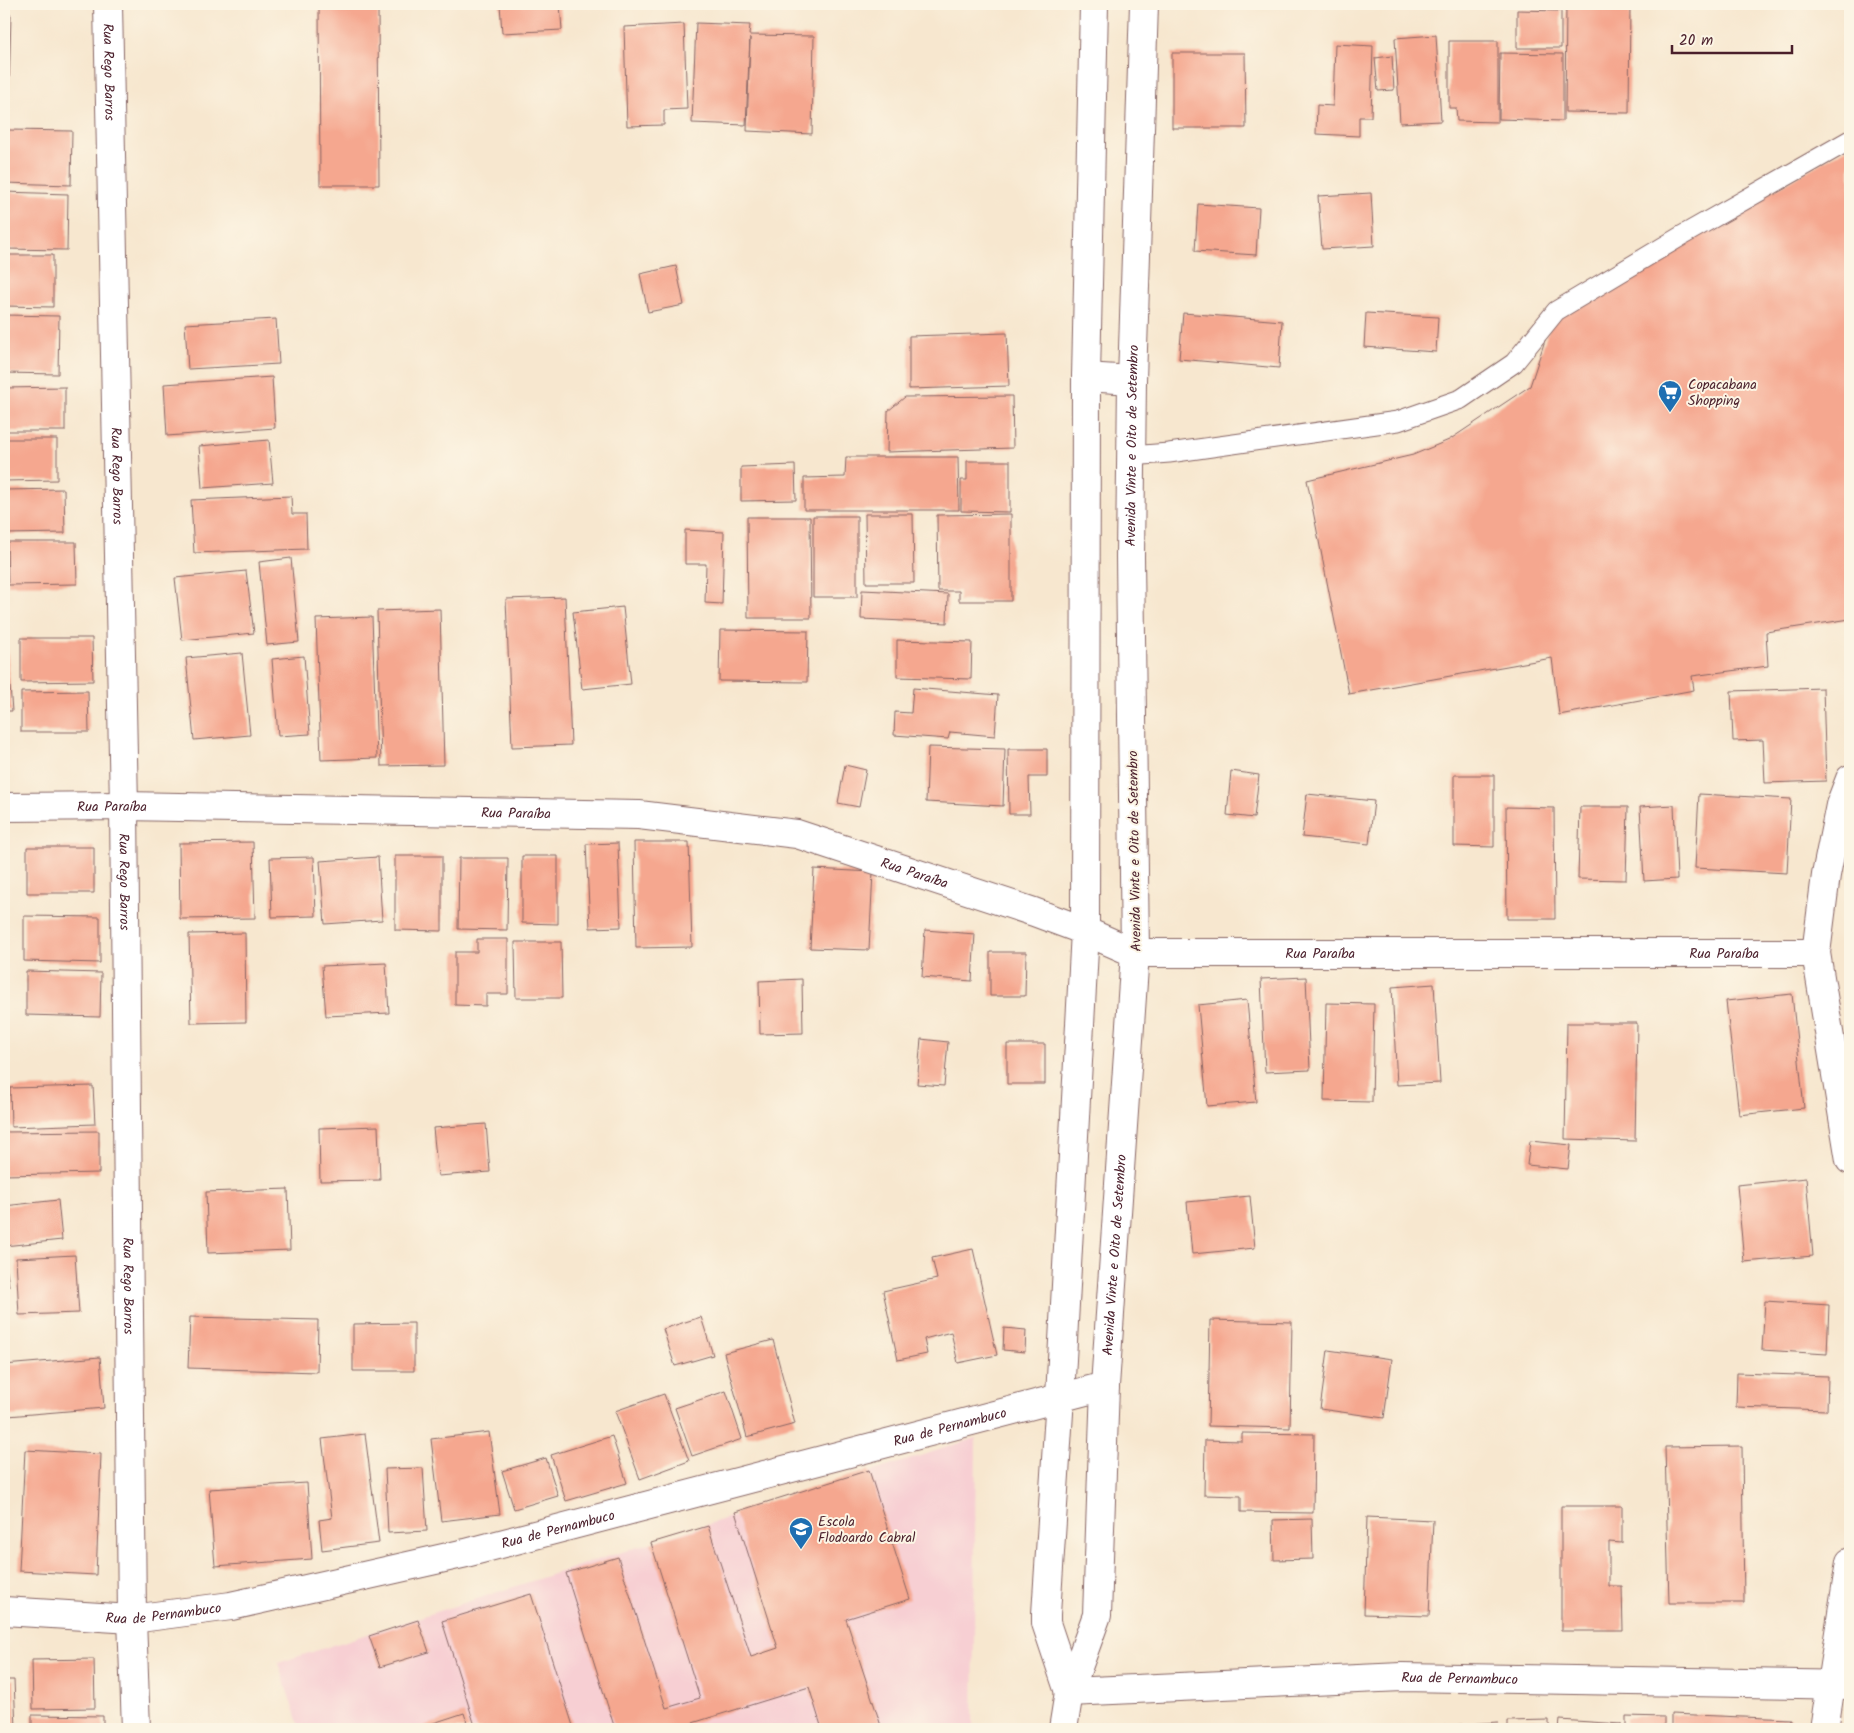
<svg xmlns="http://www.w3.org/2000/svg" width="1854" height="1733" font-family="Kalam,sans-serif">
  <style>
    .built { fill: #f7cfd3 }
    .building { fill: #f5a78f }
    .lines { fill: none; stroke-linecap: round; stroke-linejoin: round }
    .lane-casing { stroke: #876564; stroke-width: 21 }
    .street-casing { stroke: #876564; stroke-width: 30 }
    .lane { stroke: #fff; stroke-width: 19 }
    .street { stroke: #fff; stroke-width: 28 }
    .labels { text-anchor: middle; stroke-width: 4; stroke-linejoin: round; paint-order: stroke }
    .street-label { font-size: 14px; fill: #4a1f2b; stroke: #fcf5e5 }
    .poi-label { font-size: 14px; fill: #4a1f2b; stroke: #fcf5e5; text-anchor: start }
  </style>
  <rect width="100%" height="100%" fill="#fcf5e5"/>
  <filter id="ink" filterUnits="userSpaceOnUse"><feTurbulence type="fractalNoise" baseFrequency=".02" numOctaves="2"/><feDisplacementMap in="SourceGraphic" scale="10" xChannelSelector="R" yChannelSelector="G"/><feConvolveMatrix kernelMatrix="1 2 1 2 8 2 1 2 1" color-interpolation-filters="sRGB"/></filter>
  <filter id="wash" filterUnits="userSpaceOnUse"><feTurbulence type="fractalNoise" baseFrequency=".0096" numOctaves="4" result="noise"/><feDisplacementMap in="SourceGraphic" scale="20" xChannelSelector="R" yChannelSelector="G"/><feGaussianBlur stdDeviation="1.12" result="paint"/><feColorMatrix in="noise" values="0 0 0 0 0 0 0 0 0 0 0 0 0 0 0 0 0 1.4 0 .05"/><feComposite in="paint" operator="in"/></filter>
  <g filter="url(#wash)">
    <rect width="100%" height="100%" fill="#f7e7cf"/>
    <path class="built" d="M976,1438l-3,291h-673l-22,-66z"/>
    <g id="blocks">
      <path class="building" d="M319,4h59l1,181h-59z
        M500,4h60l2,26 -60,3z
        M1566,4h64l-1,109 -64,-1z
        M1517,10l44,1v37h-44z
        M4,14l7,1 -3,115 64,1 -1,54 -67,-2z
        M696,23l54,2 -1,10 65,1 -2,98 -65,-3 3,-93 -4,87 -54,-2z
        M684,24l3,85 -23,1v15l-37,1 -3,-99z
        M1436,35l5,86 -41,2 -5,-85z
        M1449,41h49v81l-41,-1 -1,-13h-7z
        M1335,44l38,2 -2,71h-12v19l-43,-2 1,-29 16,1z
        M1172,53h73l1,75h-74z
        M1500,53l63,1v67l-64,-2z
        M1392,56l2,34 -16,1 -3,-33z
        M1850,146v473l-84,13 2,34 -76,10 2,14 -135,25 -7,-57 -203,36 -42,-214 106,-25 36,-15 81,-54 22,-67z
        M4,192l64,2 -1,56 -63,-1z
        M1371,193l3,53 -52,3 -4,-53z
        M1198,204l61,4 -3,47 -61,-4z
        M4,255h49v52l-49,-1z
        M676,266l8,39 -36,7 -8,-38z
        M1183,313l99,8 -3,47 -100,-9z
        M1366,313l72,4 -2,35 -72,-5z
        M4,315l55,1 -1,58 -54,-1z
        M276,319l3,45 -91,5 -3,-45z
        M1007,333l2,53 -100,3v-53z
        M272,377l3,51 -108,8 -3,-52z
        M65,387v44h-61v-43z
        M1012,396l1,52 -126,4 1,-41 17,-14z
        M4,439h53v41l-53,1z
        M269,440l4,43 -71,5 -3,-42z
        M846,457h112l1,53h-155v-32l41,-1z
        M967,461h43v51l-49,-1v-31h6z
        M795,465l1,35 -55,1v-34z
        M64,489l1,44 -61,1v-44z
        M291,496l1,18h14l1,35 -113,4 -3,-53z
        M865,514h48l1,69h-48z
        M1011,514v87h-52v-10h-21l-1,-76z
        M813,516h44v81h-44z
        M747,517h63l1,101h-63z
        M685,530l39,2 -2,72 -17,-1 1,-39h-21z
        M7,542h69l1,42 -69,1z
        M291,558l8,84 -32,3 -8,-83z
        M246,571l8,62 -72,7 -7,-62z
        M862,590l86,4 -1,29 -86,-4z
        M565,597l6,148 -59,2 -6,-148z
        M623,607l8,77 -49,5 -9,-77z
        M440,609l4,156 -63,1 -4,-155z
        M372,617l5,141 -56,2 -5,-141z
        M720,630l88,1 -1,51 -88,-1z
        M21,638h71l1,43 -72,1z
        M897,640l75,2 -1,37 -74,-2z
        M7,648l5,63h-8v-62z
        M242,653l8,82 -56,5 -8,-82z
        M304,656l6,78 -32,2 -6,-77z
        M913,688l85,7 -3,41 -45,-4 -2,7 -54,-4 1,-23 16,1z
        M1823,688l3,93 -61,2 -2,-43 -30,1 -2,-50z
        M88,691l1,41h-68v-40z
        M928,747l77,2 -2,57 -77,-4z
        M1008,749h39v28h-18l1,37h-21z
        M845,765l21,5 -7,37 -21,-4z
        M1231,771l28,4 -5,43 -27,-3z
        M1454,775h40v72l-40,-1z
        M1307,794l67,7 -5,43 -67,-7z
        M1699,794l92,5 -4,74 -92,-5z
        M1674,805l3,74 -33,2 -4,-74z
        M1506,807l48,1 1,111h-48z
        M1580,807h48l-2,73 -48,-1z
        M253,842l2,76 -75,1 -1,-76z
        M634,842h55l3,105 -56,1z
        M618,843l3,84 -31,1 -4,-84z
        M27,847h67v46h-67z
        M395,856h47v75l-47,-1z
        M522,856h36v68l-36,-1z
        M314,857l2,59 -44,1 -2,-59z
        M378,857l4,63 -57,4 -5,-63z
        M459,858h49l-1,72 -49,-1z
        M814,869l59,3 -4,78 -59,-2z
        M24,916l76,1v46l-76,-2z
        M925,930l50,4 -3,47 -50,-4z
        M245,933l1,89 -55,1 -2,-89z
        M477,939h31v55h-22v12l-31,-1v-53h22z
        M515,942h46l1,56h-46z
        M990,952h36l-1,44h-35z
        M386,963l3,50 -63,3 -4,-50z
        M26,971l75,2 -1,44 -74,-2z
        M1306,977l4,93 -45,2 -4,-93z
        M802,979l1,54 -43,1 -1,-53z
        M1434,984l6,99 -43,2 -5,-98z
        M1792,994l12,114 -65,7 -13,-114z
        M1247,1000l9,102 -49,4 -9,-101z
        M1326,1003l48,1 -2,98 -48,-1z
        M1567,1023h70l-2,118 -70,-2z
        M921,1039l27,3 -4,44 -27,-2z
        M1007,1044h38v40h-38z
        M93,1086l2,38 -84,3 -1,-39z
        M486,1124l4,48 -52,4 -5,-48z
        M378,1126l2,54 -60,1 -1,-53z
        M99,1131v42l-95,2v-43z
        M1530,1141l41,4 -3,24 -41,-4z
        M1806,1178l7,78 -69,6 -7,-77z
        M288,1189l2,61 -82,3 -2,-61z
        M1250,1196l5,52 -63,6 -5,-52z
        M58,1200l4,40 -58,6v-40z
        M973,1249l24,106 -39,8 -7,-31 -27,7 3,15 -29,6 -15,-69 54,-12 -5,-21z
        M4,1254l5,32 -5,1z
        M75,1255l4,58 -60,2 -3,-57z
        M1765,1301l64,4 -2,49 -65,-4z
        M190,1317l128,3 -1,52 -129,-4z
        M701,1317l12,38 -38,11 -12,-37z
        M1210,1320l82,2 -2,106 -82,-2z
        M414,1323v48h-61v-47z
        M1004,1328l22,2 -1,22 -22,-2z
        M773,1340l22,84 -48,13 -23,-84z
        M1328,1350l64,9 -8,59 -64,-9z
        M100,1357l4,51 -96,8 -4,-51z
        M1737,1373l91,3 -1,34 -91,-3z
        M726,1391l16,48 -50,17 -17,-48z
        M664,1394l25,67 -49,18 -25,-68z
        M489,1432l11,82 -59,7 -10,-82z
        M1242,1433l72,1 -1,79 -72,-1v-16l-37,-1 1,-55 37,1z
        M365,1434l14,109 -57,7 -3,-30 13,-2 -10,-79z
        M612,1436l15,47 -61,18 -15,-46z
        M1742,1446l2,157h-75l-4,-156z
        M25,1450l76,4 -5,121 -77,-4z
        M546,1458l12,38 -44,13 -12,-38z
        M423,1468l4,63 -39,2 -3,-64z
        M869,1470l41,129 -64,20 36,110h-60l-13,-42 -136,42h-58l-49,-156 52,-16 48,151 34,-10 -49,-155 57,-17 43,131 27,-9 -43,-136z
        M307,1483l5,76 -97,7 -6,-77z
        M1561,1506h61v37l-13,-1v44h13l1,45h-62z
        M1367,1517l66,3 -4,96 -65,-2z
        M1312,1519l1,40 -39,1 -1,-40z
        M531,1594l43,135h-98l-34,-108z
        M418,1620l11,32 -49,15 -11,-31z
        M94,1659l1,49 -62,1 -1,-49z
        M4,1680h10l2,49h-12z
        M464,1713l5,16h-54z
        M1671,1714l119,5 -1,10h-118z
        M32,1715l71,1v13h-71z
        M1626,1716l38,1v12h-38z
        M1549,1720v9h-41v-8z
        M1560,1720l61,4v5h-62z
        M1498,1722v7h-62l-1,-3z"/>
    </g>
  </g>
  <g filter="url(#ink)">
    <use href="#blocks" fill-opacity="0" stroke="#876564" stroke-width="1"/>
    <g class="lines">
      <g class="lane-casing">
        <path id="lane" d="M1131,456l38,-3 229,-32 63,-22 53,-36 42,-52 127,-76 167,-95"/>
      </g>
      <g class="street-casing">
        <g id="street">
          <path id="s1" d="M108,4l16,802 8,813 4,110"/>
          <path d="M1086,377l46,3"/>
          <path d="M1850,779l-10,26 -14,70 -10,78 34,207"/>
          <path id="s2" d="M4,807l120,-1 515,9 158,19 237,78 51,19 50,22h681"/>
          <path id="s3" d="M4,1611l128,8 99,-13 235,-53 639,-167"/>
          <path d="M1069,1692l-23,-69v-9l14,-217 25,-466 1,-554 8,-373"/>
          <path id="s4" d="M1069,1692l333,-15 448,8"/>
          <path id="s5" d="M1063,1729l6,-37 28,-77 8,-229 30,-433 -5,-396 2,-177 12,-376"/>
          <path d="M1824,1729l26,-167"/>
        </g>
      </g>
      <use href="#lane" class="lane"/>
      <use href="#street" class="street"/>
    </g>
  </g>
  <defs>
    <g id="supermarket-pin" transform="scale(1.25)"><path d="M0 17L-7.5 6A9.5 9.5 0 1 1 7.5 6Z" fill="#1f6fb2" stroke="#fcf5e5"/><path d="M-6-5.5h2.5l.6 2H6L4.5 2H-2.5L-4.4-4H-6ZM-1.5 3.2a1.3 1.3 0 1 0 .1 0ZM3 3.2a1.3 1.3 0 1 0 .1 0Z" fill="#fff"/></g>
    <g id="school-pin" transform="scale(1.25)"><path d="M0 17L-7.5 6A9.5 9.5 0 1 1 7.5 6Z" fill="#1f6fb2" stroke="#fcf5e5"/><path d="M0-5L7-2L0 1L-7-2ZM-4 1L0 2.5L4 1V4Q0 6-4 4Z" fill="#fff"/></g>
  </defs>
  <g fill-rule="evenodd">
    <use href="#supermarket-pin" x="1670" y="392"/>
    <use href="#school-pin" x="801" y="1529"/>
  </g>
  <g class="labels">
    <g class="street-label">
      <text dy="5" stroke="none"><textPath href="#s1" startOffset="68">Rua Rego Barros</textPath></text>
      <text dy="5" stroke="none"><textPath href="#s5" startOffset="1290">Avenida Vinte e Oito de Setembro</textPath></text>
      <text dy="5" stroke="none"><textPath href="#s1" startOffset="472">Rua Rego Barros</textPath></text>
      <text dy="5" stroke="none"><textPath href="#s2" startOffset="108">Rua Paraíba</textPath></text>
      <text dy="5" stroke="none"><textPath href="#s2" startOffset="512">Rua Paraíba</textPath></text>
      <text transform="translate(1134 851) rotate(-91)" y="5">Avenida Vinte e Oito de Setembro</text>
      <text dy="5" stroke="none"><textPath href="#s2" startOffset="918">Rua Paraíba</textPath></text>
      <text dy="5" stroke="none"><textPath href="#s1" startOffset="878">Rua Rego Barros</textPath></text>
      <text dy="5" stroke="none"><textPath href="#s2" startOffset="1338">Rua Paraíba</textPath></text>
      <text dy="5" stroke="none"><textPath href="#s2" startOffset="1742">Rua Paraíba</textPath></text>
      <text dy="5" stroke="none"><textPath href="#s5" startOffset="480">Avenida Vinte e Oito de Setembro</textPath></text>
      <text dy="5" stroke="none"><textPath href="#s1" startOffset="1282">Rua Rego Barros</textPath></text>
      <text dy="5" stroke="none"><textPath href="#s3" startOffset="969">Rua de Pernambuco</textPath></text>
      <text dy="5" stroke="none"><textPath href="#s3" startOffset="564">Rua de Pernambuco</textPath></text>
      <text dy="5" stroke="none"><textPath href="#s3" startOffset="160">Rua de Pernambuco</textPath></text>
      <text dy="5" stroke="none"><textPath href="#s4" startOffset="391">Rua de Pernambuco</textPath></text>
    </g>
    <g class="poi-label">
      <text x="1688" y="389">Copacabana<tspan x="1688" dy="16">Shopping</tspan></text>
      <text x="818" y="1526">Escola<tspan x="818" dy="16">Flodoardo Cabral</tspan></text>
    </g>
  </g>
  <rect width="1854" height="1733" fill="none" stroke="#fcf5e5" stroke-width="20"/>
  <path d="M1672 45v8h120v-8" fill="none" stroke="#4a1f2b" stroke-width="2.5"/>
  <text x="1679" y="45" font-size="15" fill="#4a1f2b" stroke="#fcf5e5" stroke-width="4" paint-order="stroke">20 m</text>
</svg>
